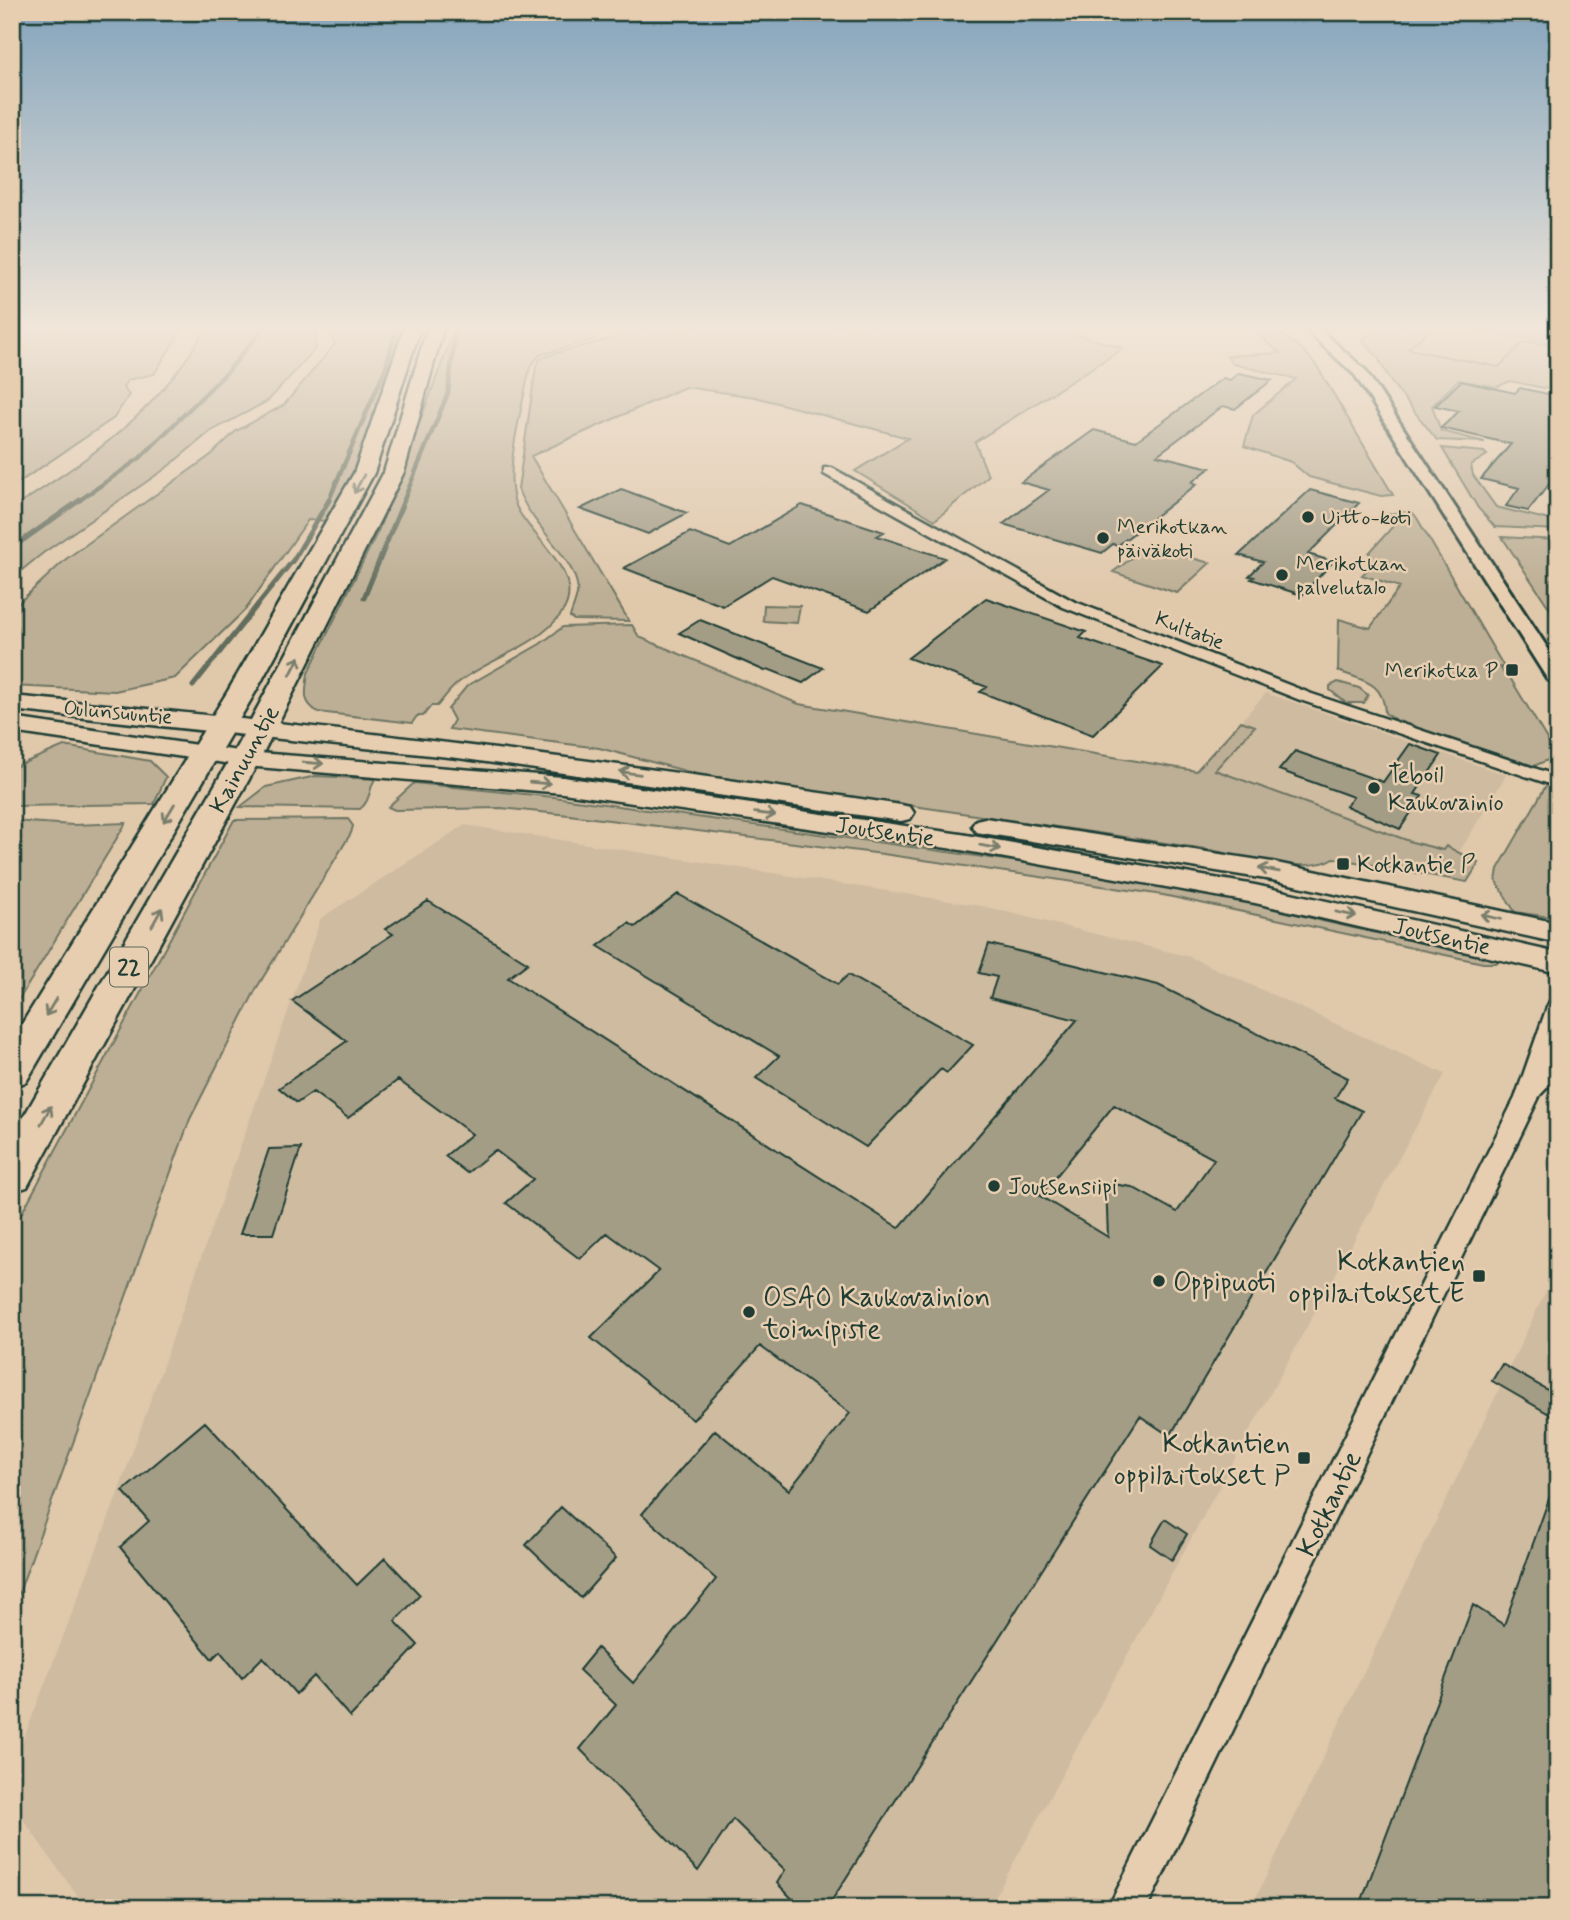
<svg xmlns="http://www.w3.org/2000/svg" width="1570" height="1920" font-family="Mynerve,sans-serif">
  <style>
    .built { fill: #cebba0 }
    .green { fill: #bdaf95; stroke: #6e7664; stroke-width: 2 }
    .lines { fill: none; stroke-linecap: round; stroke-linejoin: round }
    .stream-far1 { stroke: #626d5d; stroke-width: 4.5 }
    .stream { stroke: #626d5d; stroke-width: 5 }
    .building { fill: #a49d86; stroke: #1f3d34; stroke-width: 2; fill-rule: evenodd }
    .minor-casing { stroke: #1f3d34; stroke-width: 5 }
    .tertiary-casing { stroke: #1f3d34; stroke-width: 6 }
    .secondary-casing { stroke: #1f3d34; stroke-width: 5 }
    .trunk-casing { stroke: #1f3d34; stroke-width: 5 }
    .minor { fill: #e8ceb0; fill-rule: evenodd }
    .tertiary { fill: #e8ceb0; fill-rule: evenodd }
    .secondary { fill: #e8ceb0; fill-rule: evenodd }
    .trunk { fill: #e8ceb0; fill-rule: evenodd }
    .oneway { stroke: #797e6c }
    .poi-dot { fill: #1f3d34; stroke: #e8ceb0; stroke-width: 2.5 }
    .labels { text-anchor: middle; stroke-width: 5; stroke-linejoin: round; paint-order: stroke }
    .far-poi-label { font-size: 21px; fill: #1f3d34; stroke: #e8ceb0; text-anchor: start }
    .far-street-label { font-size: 21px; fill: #1f3d34; stroke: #e8ceb0 }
    .shield { fill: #e8ceb0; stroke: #5b6859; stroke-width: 2 }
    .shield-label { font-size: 23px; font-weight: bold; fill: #1f3d34 }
    .street-label { font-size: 24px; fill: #1f3d34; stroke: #e8ceb0 }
    .poi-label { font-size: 24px; fill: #1f3d34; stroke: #e8ceb0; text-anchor: start }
    .near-poi-label { font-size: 28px; fill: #1f3d34; stroke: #e8ceb0; text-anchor: end }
    .near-street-label { font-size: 28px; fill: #1f3d34; stroke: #e8ceb0 }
  </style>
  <rect width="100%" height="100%" fill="#e0c8ab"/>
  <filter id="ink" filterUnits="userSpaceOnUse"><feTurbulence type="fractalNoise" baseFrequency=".0143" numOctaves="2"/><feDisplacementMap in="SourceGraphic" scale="14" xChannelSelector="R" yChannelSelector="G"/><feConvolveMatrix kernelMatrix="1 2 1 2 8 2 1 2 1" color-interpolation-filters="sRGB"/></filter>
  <g filter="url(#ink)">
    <path class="built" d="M1415,326h143v19l-35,-3 -24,25 -92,-18 22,-19z
      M1266,693l240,82 -46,76 -13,-5 -3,4 -31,-8 -198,-72 39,-44 -13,-5z
      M465,825l517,81 208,51 255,117 -456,834h-903l-74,-104v-35l101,-262 208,-589z
      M1558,1266v642h-307z"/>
    <path class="green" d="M12,326h172l-30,48 -26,6 -5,7 6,8 -15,23 -102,69z
      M207,326h112l-4,9 1,13 -48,53 -57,30 -46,38 -122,84 -31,25v-69c81,-54 146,-95 195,-183z
      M337,326h72l-42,122 -38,73 -21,-1 -62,89 -71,69 -60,13 -103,-5v-77l54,-50 145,-104 25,-24 48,-26 51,-61 -5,-9z
      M456,326h119l21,13 -56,16 -10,11c-6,36 -29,109 -13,142 15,31 72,68 44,106 -25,34 -70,43 -102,68 -8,6 -15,16 -22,24h-6l-8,10h-6l-5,7 -94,-11c-17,-10 -12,-21 -10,-39l71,-144z
      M660,326l389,1 75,21 -149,94 13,34 -53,44 -80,-49 53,-33 -153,-41 -70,-10 -154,69 98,165 -55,-1 -4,-3c3,-11 9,-21 7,-33 -7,-31 -47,-60 -59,-95l18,-123 4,-7 13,-5z
      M1247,326h23l33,24 14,16 76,129 -12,1 -72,-19 -18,-15 -47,-16 9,-31 43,-36 -63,-15 -6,-8 53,-3z
      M1379,326l51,3 -22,20 91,18 24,-25 35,3v46l-48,-10 -13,6 -39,-7 -26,26 9,25 44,11 -48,-2 -46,-58 -14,-26 -15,-16z
      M1482,326h24l52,10v7l-80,-12z
      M1442,448l42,4 3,3 -16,10 2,10 23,32 62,15v8l-63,-3 -17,-19z
      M1400,512l13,1 4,5 87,149h-4l5,8 4,1 48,80 -23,10 -135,-44 -14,-9c-1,-31 -21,-32 -47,-42l1,-52 31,9 30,-41 -38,-12 11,-11 -4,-11 25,-28 -14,-4 4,-6z
      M1502,537l56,3v81z
      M1148,546l62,17 -33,30 -64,-21z
      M764,605l36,1 -3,17 -34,-2z
      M632,625l7,12 160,67 397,67 45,-50 14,5 -40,44 197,72 31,8 3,-4 33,17 -12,19 -133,-24c-26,18 -97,-3 -128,-9l-509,-75 -98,-26 -150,-19 5,-9 -6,-11 19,-23 73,-42 23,-17z
      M1338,682l21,6 9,7 -4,8h-18l-16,-13v-4z
      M64,746l86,15 16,16 -12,27 -142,2v-38z
      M316,776l59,3c-6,10 -5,23 -15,30l-120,-2 26,-20z
      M414,783l140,14 494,69 202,34 72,21 178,39 -4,3h-13l-320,-68 -280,-41 -314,-39 -68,-7 -106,2 -7,-3z
      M1547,784l11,4v130l-43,-6 -19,-31 2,-12z
      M348,819l5,7 -2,7 -95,156 -66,130 -178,493v-381l222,-411z
      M12,821l61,4 53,-2 -114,188z"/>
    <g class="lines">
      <path class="stream-far1" d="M77,502l63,-44 89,-88 36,-44
        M328,502l58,-135 11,-41
        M403,502l45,-109 8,-67"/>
      <path class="stream" d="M12,548l68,-48
        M364,598l40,-98
        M193,686l101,-127 35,-59"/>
    </g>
    <path class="building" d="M1239,373l33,7 -37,29 -12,-3 -66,49 53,13 -18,14 5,2 -80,62 -4,-2 -11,9 -99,-29 46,-34 -28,-8 73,-52 42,11 87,-63 7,2z
      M1461,381l54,12 5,-5 38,8v77l-30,38 -22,-5 13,-18 -38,-9 30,-35 -70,-16 18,-17 -24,-5z
      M621,489l66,24 -39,21 -68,-25z
      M1310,490l49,13 -51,51 20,6 -2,3 5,1 -29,31 -51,-16 3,-2 -5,-1 14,-14 -24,-7z
      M802,505l82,27 -7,4 68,22 -76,53 -97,-35 -49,30 -99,-38 66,-36 40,15z
      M986,598l100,34 -6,6 83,28 -70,69 -113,-43 7,-5 -79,-29z
      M700,620l123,48 -20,15 -35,-14 -3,2 -86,-38z
      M1410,744l31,11 -26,39 7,2 -22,33 -54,-23 7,-9 -74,-27 16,-19 88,31z
      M678,894l160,90 10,-9 125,70 -26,28 -6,-4 -75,78 -110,-69 23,-22 -181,-110 31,-23 6,4z
      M428,901l100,62 -20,15 391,250 178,-208 -87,-22 7,-21 -18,-4 10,-29 169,41 190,93 -13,20 27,13 -192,325 -30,-20 -313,492h-26l-24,-25 8,-13 -52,-51 -35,52 -118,-122 36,-44 -37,-35 18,-22 36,35 83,-104 -74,-65 73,-84 74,60 61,-77 -90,-67 -67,74 -102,-82 68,-67 -52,-38 -27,26 -74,-56 27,-24 -38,-29 -28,23 -22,-17 27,-22 -74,-54 -50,38 -35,-26 -16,11 -18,-15 68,-47 -55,-40 101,-67 -8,-5zM1114,1105l100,54 -37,53 -45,-25 -26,-4 2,54 -68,-41z
      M301,1148l-28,86h-33l29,-85z
      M1502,1364l56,32v23l-66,-38z
      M205,1422l152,163 28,-27 35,37 -25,26 23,24 -68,72 -36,-41 -18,18 -33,-37 -21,21 -22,-27 -8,8 -92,-112 29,-26 -26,-30z
      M1555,1482h3v426h-199l114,-303 31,20z
      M561,1507l55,51 -35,40 -55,-53z
      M1165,1519l22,15 -15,26 -22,-15z"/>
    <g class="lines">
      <g class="minor-casing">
        <path id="minor" d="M824,468h8l241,133 239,93 246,82v11l-258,-87 -237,-93 -239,-133z
          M1558,999v42l-4,12 4,-1v24l-18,19 -393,813h-39l407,-810 32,-91 3,-6z"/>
      </g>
      <g class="tertiary-casing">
        <path id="tertiary" d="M1302,326h14l49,44 193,294v22l-10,-6 -193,-305z"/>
      </g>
      <g class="secondary-casing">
        <path id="secondary" d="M12,696c298,27 594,65 889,109l9,2 4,6 -4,6 -9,2 -443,-63 -446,-48z
          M12,718l233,34 318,25 398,57 294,51 303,68v20l-303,-70 -294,-53 -398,-57 -318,-27 -233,-34z
          M985,818l287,44 286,61v20l-286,-63 -296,-48 -4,-6 4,-6z"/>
      </g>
      <g class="trunk-casing">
        <path id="trunk" d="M405,326l15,3 -46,144 -118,218 -230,391 -14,4v-46l216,-349 126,-218z
          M428,326h16l-40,146 -144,287 -233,428 -15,5v-55l218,-378 154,-287z"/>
      </g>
      <use href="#minor" class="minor"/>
      <use href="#tertiary" class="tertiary"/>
      <use href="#secondary" class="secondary"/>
      <use href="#trunk" class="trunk"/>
    </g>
    <defs><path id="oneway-shaft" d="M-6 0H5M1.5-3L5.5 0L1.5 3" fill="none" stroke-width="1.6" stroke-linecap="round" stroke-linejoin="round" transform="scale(1.75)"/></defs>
    <g class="oneway">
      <use href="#oneway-shaft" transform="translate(359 484) rotate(118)"/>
      <use href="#oneway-shaft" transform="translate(295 666) rotate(-63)"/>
      <use href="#oneway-shaft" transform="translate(313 763) rotate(4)"/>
      <use href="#oneway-shaft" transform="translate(630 773) rotate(-173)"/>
      <use href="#oneway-shaft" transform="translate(540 783) rotate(5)"/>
      <use href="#oneway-shaft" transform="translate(169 813) rotate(121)"/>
      <use href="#oneway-shaft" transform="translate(765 814) rotate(8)"/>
      <use href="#oneway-shaft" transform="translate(990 847) rotate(10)"/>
      <use href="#oneway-shaft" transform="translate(1269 870) rotate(-170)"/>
      <use href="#oneway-shaft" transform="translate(1346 914) rotate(12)"/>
      <use href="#oneway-shaft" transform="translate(157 917) rotate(-61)"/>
      <use href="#oneway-shaft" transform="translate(1491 917) rotate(-167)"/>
      <use href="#oneway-shaft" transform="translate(51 1007) rotate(121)"/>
      <use href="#oneway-shaft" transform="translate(46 1115) rotate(-61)"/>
    </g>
  </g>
  <linearGradient id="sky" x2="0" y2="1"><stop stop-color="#84a4bc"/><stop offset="0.55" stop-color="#f1e6d9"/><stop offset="1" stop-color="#f1e6d9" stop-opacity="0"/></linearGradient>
  <rect width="1570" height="595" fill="url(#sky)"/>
  <g class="poi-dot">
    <circle cx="1308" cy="517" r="7"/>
    <circle cx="1103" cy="538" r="7"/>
    <circle cx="1282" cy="575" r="7"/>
    <rect x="1505" y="663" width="14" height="14" rx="3.5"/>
    <circle cx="1374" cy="788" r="7"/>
    <rect x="1336" y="857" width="14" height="14" rx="3.5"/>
    <circle cx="994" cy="1186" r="7"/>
    <rect x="1472" y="1269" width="14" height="14" rx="3.5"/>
    <circle cx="1159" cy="1281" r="7"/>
    <circle cx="749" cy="1312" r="7"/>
    <rect x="1297" y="1451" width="14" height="14" rx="3.5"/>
  </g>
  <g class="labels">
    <g class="far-poi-label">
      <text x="1322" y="524">Uitto-koti</text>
      <text x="1117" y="533">Merikotkan<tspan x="1117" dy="24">päiväkoti</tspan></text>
      <text x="1296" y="570">Merikotkan<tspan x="1296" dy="24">palvelutalo</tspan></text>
      <text x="1498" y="677" text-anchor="end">Merikotka P</text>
    </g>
    <g class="far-street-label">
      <text transform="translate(1190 630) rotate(21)" y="7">Kultatie</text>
      <text transform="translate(118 712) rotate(5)" y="7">Oulunsuuntie</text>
    </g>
    <rect class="shield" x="110" y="947.5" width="38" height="39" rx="5"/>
    <g class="shield-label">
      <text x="129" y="975">22</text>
    </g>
    <g class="street-label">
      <text transform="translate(244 759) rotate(-61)" y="8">Kainuuntie</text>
      <text transform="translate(885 831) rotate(8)" y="8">Joutsentie</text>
      <text transform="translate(1442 936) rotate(13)" y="8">Joutsentie</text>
    </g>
    <g class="poi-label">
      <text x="1388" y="782">Teboil<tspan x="1388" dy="28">Kaukovainio</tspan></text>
      <text x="1357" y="872">Kotkantie P</text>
      <text x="1008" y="1194">Joutsensiipi</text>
    </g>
    <g class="near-poi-label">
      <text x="1465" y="1270">Kotkantien<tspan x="1465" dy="32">oppilaitokset E</tspan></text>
      <text x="1173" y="1291" text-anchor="start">Oppipuoti</text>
      <text x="763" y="1306" text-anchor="start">OSAO Kaukovainion<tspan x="763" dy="32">toimipiste</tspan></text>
      <text x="1290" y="1452">Kotkantien<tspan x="1290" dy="32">oppilaitokset P</tspan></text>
    </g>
    <g class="near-street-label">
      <text transform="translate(1328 1503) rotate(-64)" y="10">Kotkantie</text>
    </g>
  </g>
  <rect width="1570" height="1920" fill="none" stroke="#e8ceb0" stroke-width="42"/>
  <rect x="21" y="21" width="1528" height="1878" fill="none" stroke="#1f3d34" stroke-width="2.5" filter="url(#ink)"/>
</svg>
